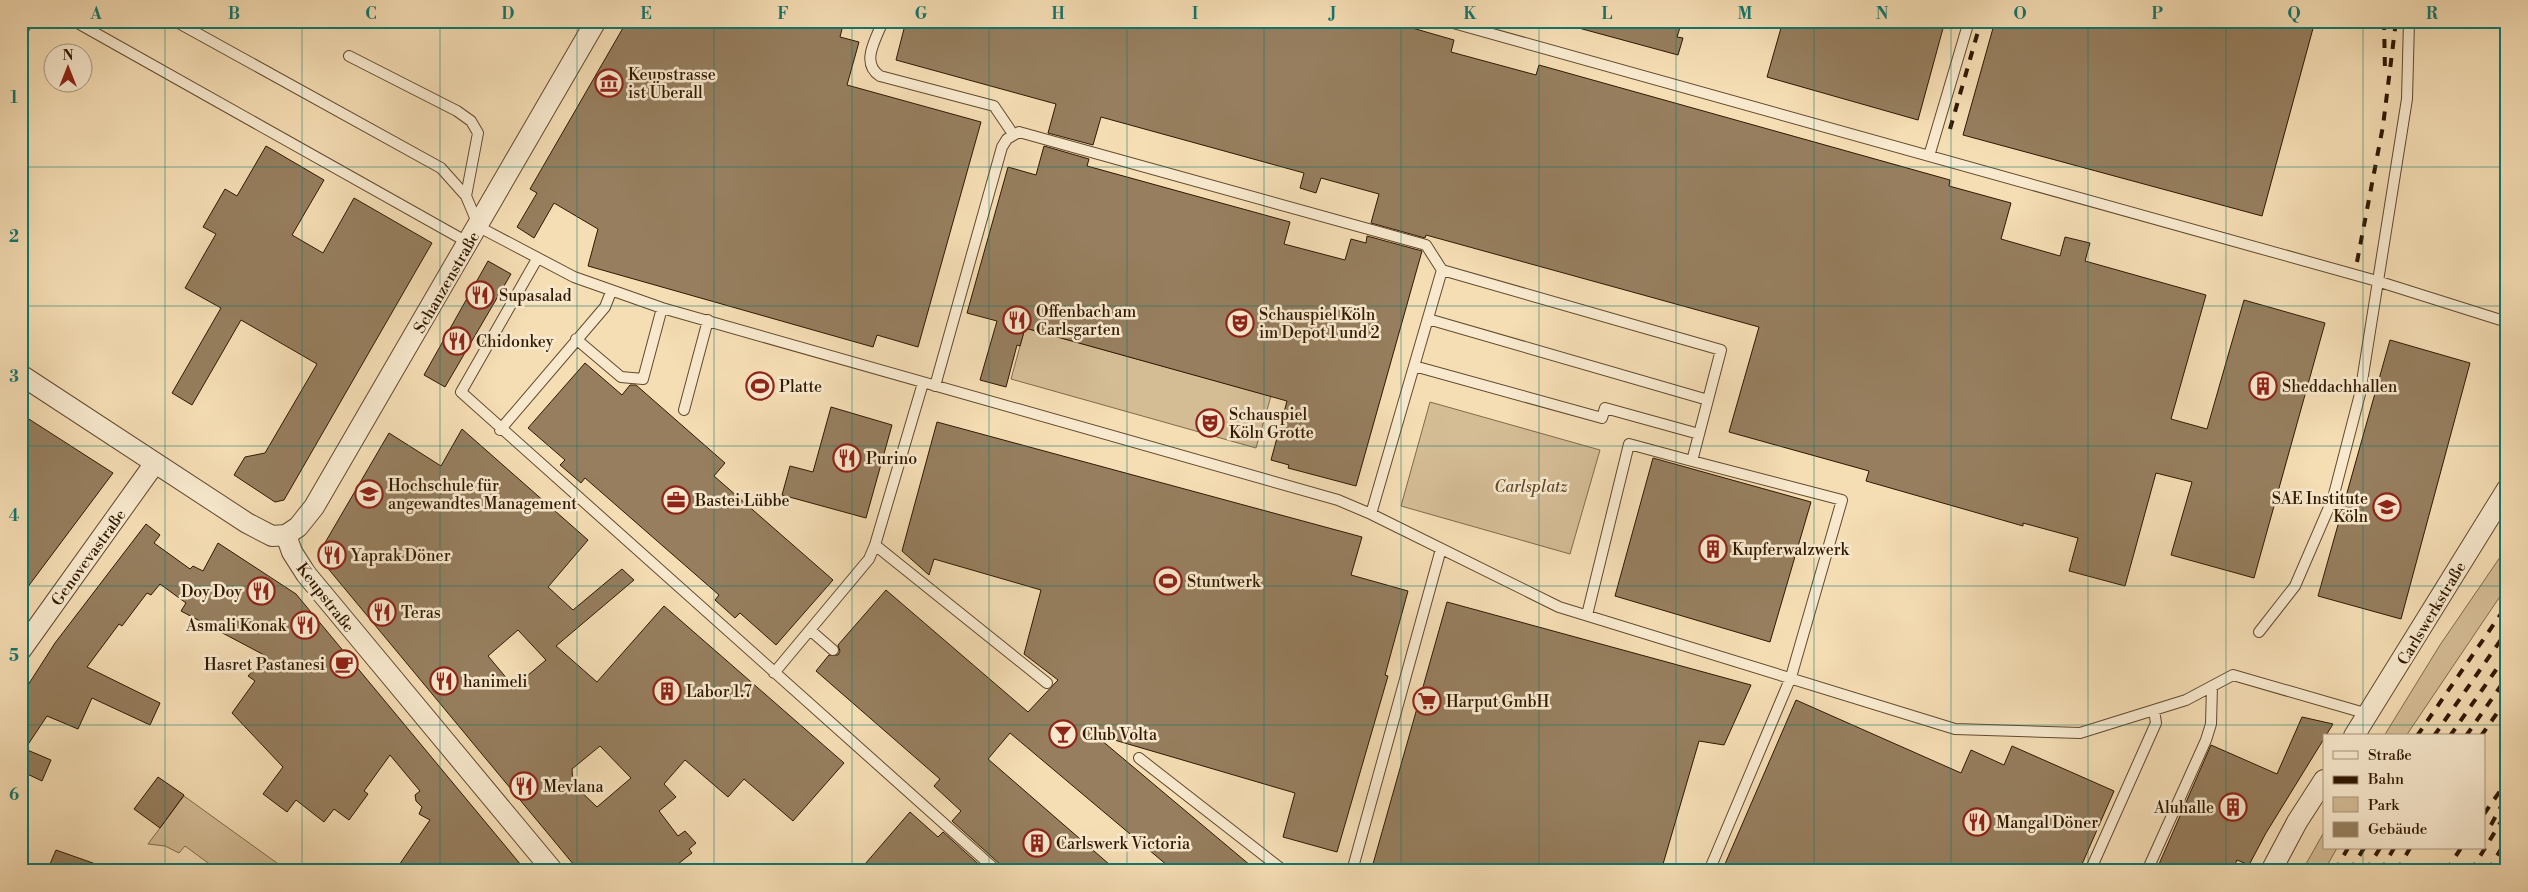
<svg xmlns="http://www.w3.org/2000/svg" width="2528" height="892" font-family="'Libre Bodoni',serif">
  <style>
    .green { fill: #d4bc95; stroke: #826a4a }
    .building { fill: #967e5e; stroke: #301800; fill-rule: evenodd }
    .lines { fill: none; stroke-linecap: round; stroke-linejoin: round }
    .lane-casing { stroke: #61492d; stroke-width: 12 }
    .street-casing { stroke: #61492d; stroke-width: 22 }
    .lane { stroke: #f8e9ce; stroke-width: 10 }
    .street { stroke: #f8e9ce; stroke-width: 20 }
    .rail { stroke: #301800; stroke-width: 4; stroke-dasharray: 9 9; stroke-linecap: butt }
    .grid { fill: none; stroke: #0f766e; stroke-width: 1; stroke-opacity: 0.55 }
    .labels { text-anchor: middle; stroke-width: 5; stroke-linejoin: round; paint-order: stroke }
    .poi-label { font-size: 16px; fill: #301800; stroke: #f8e9ce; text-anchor: start }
    .street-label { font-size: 16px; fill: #301800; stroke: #f8e9ce }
    .park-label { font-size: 16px; font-style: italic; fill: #61492d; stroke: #f8e9ce }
    .neatline { fill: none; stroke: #0f766e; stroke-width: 2 }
    .grid-label { font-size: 16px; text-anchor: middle; font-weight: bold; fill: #0f766e }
  </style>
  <rect width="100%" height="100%" fill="#f5ddb4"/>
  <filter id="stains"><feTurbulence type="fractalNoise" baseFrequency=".004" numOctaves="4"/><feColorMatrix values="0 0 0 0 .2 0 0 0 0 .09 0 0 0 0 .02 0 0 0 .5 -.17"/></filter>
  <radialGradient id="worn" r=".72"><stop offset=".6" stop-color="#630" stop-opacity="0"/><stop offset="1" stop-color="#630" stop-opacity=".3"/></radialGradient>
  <path class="green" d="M1025,328l246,68 -15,52 -245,-69z
    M1430,402l170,48 -30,104 -169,-48z
    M2507,547v39l-101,150h-22l56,-91z
    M184,796l104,75h-69l-34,-25 -6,7 -14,-7 -17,-2z
    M2324,832v16h13l-13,23h-22z"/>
  <path class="building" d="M627,21h217l-4,16 19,5 -12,43 134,37 -63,225 -41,-12 -4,12 -285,-81 10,-37 -44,-26 -20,35 -17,-11 20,-34 -7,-4z
    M906,21h482l66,19 -3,12 85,23 3,-10 411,115 -1,6 62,17 -10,36 59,17 5,-19 25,6 -5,18 121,34 -35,124 36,10 37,-129 81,23 -71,255 -83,-23 21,-73 -36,-9 -31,113 -56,-15 9,-33 -55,-15v3l-157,-45 3,-10 -140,-39 30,-105 -333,-92 -1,3 -54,-15 8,-29 -58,-16 -5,15 -16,-5 4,-15 -203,-56 -8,28 -45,-12 8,-29 -160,-44z
    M1576,21h106l-5,16 6,1 -5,17 -103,-28z
    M1783,21h162l-27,99 -151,-43z
    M1995,21h320l-53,195 -299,-81z
    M266,146l58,34 -32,55 31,18 31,-55 78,45 -148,257 -9,2 -41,-27 11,-18 20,-4 52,-89 -76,-44 -49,85 -20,-12 49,-85 -36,-20 31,-54 -13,-7 22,-38 12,7z
    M1044,146l45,13 -2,7 203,56 -6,22 61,16 6,-21 15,4 1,-7 55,15 -66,235 -68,-18 1,-3 -18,-5 16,-59 -262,-73 -5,18 -3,-1 -11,42 -26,-7 17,-59 -30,-8 41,-146 28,8z
    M488,261l23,13 -66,113 -21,-12z
    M2390,340l80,23 -69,256 -83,-23z
    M585,363l37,32 8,-10h6l89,78 -11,13 119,104 -57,65 -36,-32 -5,5 -20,-18 4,-5 -134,-117 -4,5 -21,-18 5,-5 -37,-32z
    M831,407l61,18 -26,93 -84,-23 8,-29 23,6z
    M21,414l92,59 -92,123z
    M937,422l425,115 -11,38 57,16 -23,84 3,1 -51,176 -54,-15 12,-44 -201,-59 163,137h-83l-164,-138 -22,26 129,112h-113l-2,-5 -50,-45 9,-10 -27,-25 6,-7 -124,-108 13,-16h9l2,-4 -2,-6 48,-55 142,122 30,-32 -34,-26 17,-64 -107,-31 -5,16 -27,-24z
    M462,429l126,111 -40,47 25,23 49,-41 12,11 -78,66 41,36 67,-76 180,157 -51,58 -49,-42 -16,18 -43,-37 -21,24 12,13 -17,14 19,25 7,-5 11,12 -7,6 3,4 -23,18h-90l-258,-311 -2,-7 70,-120 52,33zM518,630l28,30 -32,27 -26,-31zM600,746l31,32 -34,29 -24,-23 -1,-15z
    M1653,458l158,44 -41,140 -155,-46z
    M146,524l14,11 -6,8 36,26 3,-3 10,5 15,-28 78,51 230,277h-131l35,-51 -11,-6 3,-7 -6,-6 -1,-6 5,-4 -30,-36 -26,36 4,3 -19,26 -15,-11 -10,13 -28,-22 -9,12 -24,-18 20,-27 -51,-54 23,-32 -7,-5 18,-20 -85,-45 5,-8 -26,-19 -9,11 -4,-2 -25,33 -3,-2 -32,43 73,36 -10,22 -58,-27 -14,31 -31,-13 -22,33 26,11 -9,21 -21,-10v-75l34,-53z
    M1447,602l304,83 -27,60 -25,-4 -38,130h-264l-24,-7z
    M1796,700l165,73 10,-23 33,15 8,-19 102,45 -35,80h-357z
    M2302,717l31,7 -67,109 -17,32 -12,-5 -5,11h-76l55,-126 66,29z
    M158,777l26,18 -24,33 -26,-19z
    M910,812l28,25 5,-5 43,39h-127z
    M56,850l51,18 -1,3h-59z"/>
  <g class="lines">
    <g class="lane-casing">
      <path id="lane" d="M74,21l395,222
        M175,21l266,147 25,28
        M883,21c-7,18 -23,42 -3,55l114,30 19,28
        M1446,21l931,260 130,41
        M21,32l8,-11
        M349,56l108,55 14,10 7,12 -12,63 13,31 95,50 88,31 676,192 33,14 188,93 396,122 125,4 106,-33 47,-25 135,39
        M1929,156l40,-135
        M537,259l-76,133 536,479
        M1428,319l280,81
        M576,339l45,38 22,2 19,-71
        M1414,366l188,52 3,-10 94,26
        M923,383l-48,162 172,138
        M935,386l67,-239 5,-8 12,-7 407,113 16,25
        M684,410l24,-90
        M500,430l105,-123 6,-15
        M1692,461l150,39 -51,177 -82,194
        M1371,514l71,-244 279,80 -29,111 -63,-17 -42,171
        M810,630l23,20
        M2259,632l36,-46 38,-88 27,-104 47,-295 2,-78
        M774,673l95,-114 6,-14
        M1139,758l145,113
        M1352,871l89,-322
        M2090,871l66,-148 -2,-13
        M2147,871l59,-131 5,-16 1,-38"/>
    </g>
    <g class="street-casing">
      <path id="street" d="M21,375l226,148 25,13 14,-1
        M286,535l12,-8 16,-20 282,-486
        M286,535l6,17 14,22 247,297
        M21,650l134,-187
        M2354,736l153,-247
        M2271,871l26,-49 27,-42"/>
    </g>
    <use href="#lane" class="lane"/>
    <use href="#street" class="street"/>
    <path class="rail" d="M2384,21l1,50
      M1950,129l31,-108
      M2357,262l26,-136 13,-105
      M2417,736l90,-131
      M2434,736l73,-105
      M2450,736l57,-82
      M2466,736l41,-59
      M2481,736l26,-37
      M2484,814l23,-33
      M2491,825l16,-30
      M2335,871l13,-23
      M2350,871l14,-23
      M2366,871l14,-23
      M2381,871l13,-23
      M2397,871l13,-23
      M2446,871l15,-23
      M2471,871l36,-59
      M2488,871l19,-32
      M2504,871l3,-5"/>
  </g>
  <path class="grid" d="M165,21v850M302,21v850M440,21v850M577,21v850M714,21v850M852,21v850M989,21v850M1127,21v850M1264,21v850M1401,21v850M1539,21v850M1676,21v850M1814,21v850M1951,21v850M2088,21v850M2226,21v850M2363,21v715M21,167h2486M21,306h2486M21,446h2486M21,586h2486M21,725h2486M2363,848v23"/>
  <defs>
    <g id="museum-ring" transform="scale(1.4375)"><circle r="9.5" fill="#f8e9ce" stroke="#8f2418" stroke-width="1.5"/><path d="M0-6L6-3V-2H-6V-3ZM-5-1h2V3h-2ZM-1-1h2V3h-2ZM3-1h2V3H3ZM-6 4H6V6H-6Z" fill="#8f2418"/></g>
    <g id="restaurant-ring" transform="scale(1.4375)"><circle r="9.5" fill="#f8e9ce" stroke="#8f2418" stroke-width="1.5"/><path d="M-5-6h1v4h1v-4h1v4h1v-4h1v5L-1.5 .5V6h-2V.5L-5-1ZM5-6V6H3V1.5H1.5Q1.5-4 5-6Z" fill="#8f2418"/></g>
    <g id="theatre-ring" transform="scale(1.4375)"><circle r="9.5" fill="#f8e9ce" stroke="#8f2418" stroke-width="1.5"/><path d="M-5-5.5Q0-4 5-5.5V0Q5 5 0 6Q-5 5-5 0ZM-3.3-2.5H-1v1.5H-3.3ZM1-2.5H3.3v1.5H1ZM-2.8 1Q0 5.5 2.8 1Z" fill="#8f2418"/></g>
    <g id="stadium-ring" transform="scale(1.4375)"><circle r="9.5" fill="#f8e9ce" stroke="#8f2418" stroke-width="1.5"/><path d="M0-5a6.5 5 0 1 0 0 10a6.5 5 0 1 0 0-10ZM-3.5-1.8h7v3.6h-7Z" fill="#8f2418"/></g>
    <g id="building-ring" transform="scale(1.4375)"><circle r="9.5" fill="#f8e9ce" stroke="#8f2418" stroke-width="1.5"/><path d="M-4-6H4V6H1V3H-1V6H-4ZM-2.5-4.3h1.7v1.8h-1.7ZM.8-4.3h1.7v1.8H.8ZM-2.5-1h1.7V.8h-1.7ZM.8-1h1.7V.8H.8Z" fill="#8f2418"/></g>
    <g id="university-ring" transform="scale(1.4375)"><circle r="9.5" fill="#f8e9ce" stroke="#8f2418" stroke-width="1.5"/><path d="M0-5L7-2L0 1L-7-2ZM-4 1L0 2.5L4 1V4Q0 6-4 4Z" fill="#8f2418"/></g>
    <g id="office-ring" transform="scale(1.4375)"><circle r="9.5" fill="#f8e9ce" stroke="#8f2418" stroke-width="1.5"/><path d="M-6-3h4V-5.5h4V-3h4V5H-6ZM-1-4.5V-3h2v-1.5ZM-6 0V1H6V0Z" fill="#8f2418"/></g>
    <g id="cafe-ring" transform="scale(1.4375)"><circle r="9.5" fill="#f8e9ce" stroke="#8f2418" stroke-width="1.5"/><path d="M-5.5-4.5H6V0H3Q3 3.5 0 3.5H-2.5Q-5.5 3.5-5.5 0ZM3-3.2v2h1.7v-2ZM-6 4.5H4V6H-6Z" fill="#8f2418"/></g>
    <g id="supermarket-ring" transform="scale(1.4375)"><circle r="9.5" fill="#f8e9ce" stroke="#8f2418" stroke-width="1.5"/><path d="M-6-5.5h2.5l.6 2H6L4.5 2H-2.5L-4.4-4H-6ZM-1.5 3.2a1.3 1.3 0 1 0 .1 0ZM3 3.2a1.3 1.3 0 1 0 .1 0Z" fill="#8f2418"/></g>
    <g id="bar-ring" transform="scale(1.4375)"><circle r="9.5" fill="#f8e9ce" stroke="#8f2418" stroke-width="1.5"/><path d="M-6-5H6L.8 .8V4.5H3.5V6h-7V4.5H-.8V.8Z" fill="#8f2418"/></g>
  </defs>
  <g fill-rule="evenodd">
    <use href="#museum-ring" x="609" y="83"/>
    <use href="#restaurant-ring" x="480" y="295"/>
    <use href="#restaurant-ring" x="1017" y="320"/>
    <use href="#theatre-ring" x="1240" y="323"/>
    <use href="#restaurant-ring" x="457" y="341"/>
    <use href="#stadium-ring" x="760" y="386"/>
    <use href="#building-ring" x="2263" y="386"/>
    <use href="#theatre-ring" x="1210" y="423"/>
    <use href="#restaurant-ring" x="847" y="458"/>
    <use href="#university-ring" x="369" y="494"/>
    <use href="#office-ring" x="676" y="500"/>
    <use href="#university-ring" x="2387" y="507"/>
    <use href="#building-ring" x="1713" y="549"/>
    <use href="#restaurant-ring" x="332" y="555"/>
    <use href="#stadium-ring" x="1168" y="581"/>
    <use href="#restaurant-ring" x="261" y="591"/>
    <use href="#restaurant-ring" x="382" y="612"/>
    <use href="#restaurant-ring" x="305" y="625"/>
    <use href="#cafe-ring" x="344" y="664"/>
    <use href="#restaurant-ring" x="444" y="681"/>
    <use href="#building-ring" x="667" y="691"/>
    <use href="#supermarket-ring" x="1427" y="701"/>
    <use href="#bar-ring" x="1063" y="734"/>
    <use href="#restaurant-ring" x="524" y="786"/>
    <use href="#building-ring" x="2233" y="807"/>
    <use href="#restaurant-ring" x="1977" y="822"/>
    <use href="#building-ring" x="1037" y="843"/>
  </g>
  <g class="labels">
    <g class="poi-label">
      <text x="628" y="80">Keupstrasse<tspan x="628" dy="18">ist Überall</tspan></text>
      <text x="499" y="301">Supasalad</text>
      <text x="1036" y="317">Offenbach am<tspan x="1036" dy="18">Carlsgarten</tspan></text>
      <text x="1259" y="320">Schauspiel Köln<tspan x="1259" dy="18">im Depot 1 und 2</tspan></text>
      <text x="476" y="347">Chidonkey</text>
      <text x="779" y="392">Platte</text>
      <text x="2282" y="392">Sheddachhallen</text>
      <text x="1229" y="420">Schauspiel<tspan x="1229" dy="18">Köln Grotte</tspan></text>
      <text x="866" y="464">Purino</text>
      <text x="388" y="491">Hochschule für<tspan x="388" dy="18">angewandtes Management</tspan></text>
      <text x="2368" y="504" text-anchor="end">SAE Institute<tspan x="2368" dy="18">Köln</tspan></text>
      <text x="695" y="506">Bastei Lübbe</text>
      <text x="1732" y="555">Kupferwalzwerk</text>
      <text x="351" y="561">Yaprak Döner</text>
      <text x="1187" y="587">Stuntwerk</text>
      <text x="242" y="597" text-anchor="end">Doy Doy</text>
      <text x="401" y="618">Teras</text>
      <text x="286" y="631" text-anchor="end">Asmali Konak</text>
      <text x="325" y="670" text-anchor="end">Hasret Pastanesi</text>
      <text x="463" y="687">hanimeli</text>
      <text x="686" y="697">Labor 1.7</text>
      <text x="1446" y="707">Harput GmbH</text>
      <text x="1082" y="740">Club Volta</text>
      <text x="543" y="792">Mevlana</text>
      <text x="2214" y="813" text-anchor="end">Aluhalle</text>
      <text x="1996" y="828">Mangal Döner</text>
      <text x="1056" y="849">Carlswerk Victoria</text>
    </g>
    <g class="street-label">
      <text transform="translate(446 282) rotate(-60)" y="6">Schanzenstraße</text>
      <text transform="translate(88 557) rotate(-54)" y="6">Genovevastraße</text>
      <text transform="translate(326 597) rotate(52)" y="6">Keupstraße</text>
      <text transform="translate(2431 613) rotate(-59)" y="6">Carlswerkstraße</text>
    </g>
    <g class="park-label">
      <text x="1531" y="492">Carlsplatz</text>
    </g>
  </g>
  <rect width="2528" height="892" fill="none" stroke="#f5ddb4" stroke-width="55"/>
  <rect x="2323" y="734" width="162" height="115" fill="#f8e9ce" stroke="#a8957c"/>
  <rect x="2333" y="751" width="25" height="8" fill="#f8e9ce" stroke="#a8957c"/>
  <text x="2368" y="760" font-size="15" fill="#301800">Straße</text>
  <rect x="2333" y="776" width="25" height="8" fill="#301800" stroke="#a8957c"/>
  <text x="2368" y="784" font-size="15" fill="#301800">Bahn</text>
  <rect x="2333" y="797" width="25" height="15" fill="#d4bc95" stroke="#a8957c"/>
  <text x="2368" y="810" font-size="15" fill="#301800">Park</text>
  <rect x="2333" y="822" width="25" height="15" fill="#967e5e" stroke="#a8957c"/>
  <text x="2368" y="834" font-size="15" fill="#301800">Gebäude</text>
  <g transform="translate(68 68)"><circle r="24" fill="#f8e9ce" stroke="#a8957c"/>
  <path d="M0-4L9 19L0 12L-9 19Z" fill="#8f2418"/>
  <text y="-8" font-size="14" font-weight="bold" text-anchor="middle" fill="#301800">N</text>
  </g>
  <rect x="28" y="28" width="2472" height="836" class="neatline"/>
  <g class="grid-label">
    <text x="96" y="19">A</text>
    <text x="234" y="19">B</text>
    <text x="371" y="19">C</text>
    <text x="508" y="19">D</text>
    <text x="646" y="19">E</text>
    <text x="783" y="19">F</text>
    <text x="921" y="19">G</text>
    <text x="1058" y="19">H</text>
    <text x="1195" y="19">I</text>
    <text x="1333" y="19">J</text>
    <text x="1470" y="19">K</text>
    <text x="1607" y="19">L</text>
    <text x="1745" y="19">M</text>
    <text x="1882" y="19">N</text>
    <text x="2020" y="19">O</text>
    <text x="2157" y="19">P</text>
    <text x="2294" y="19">Q</text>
    <text x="2432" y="19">R</text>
    <text x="14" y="103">1</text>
    <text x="14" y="242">2</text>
    <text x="14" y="382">3</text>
    <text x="14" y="521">4</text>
    <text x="14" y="661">5</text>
    <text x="14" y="800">6</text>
  </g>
  <rect width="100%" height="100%" filter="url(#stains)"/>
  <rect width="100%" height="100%" fill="url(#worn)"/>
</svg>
